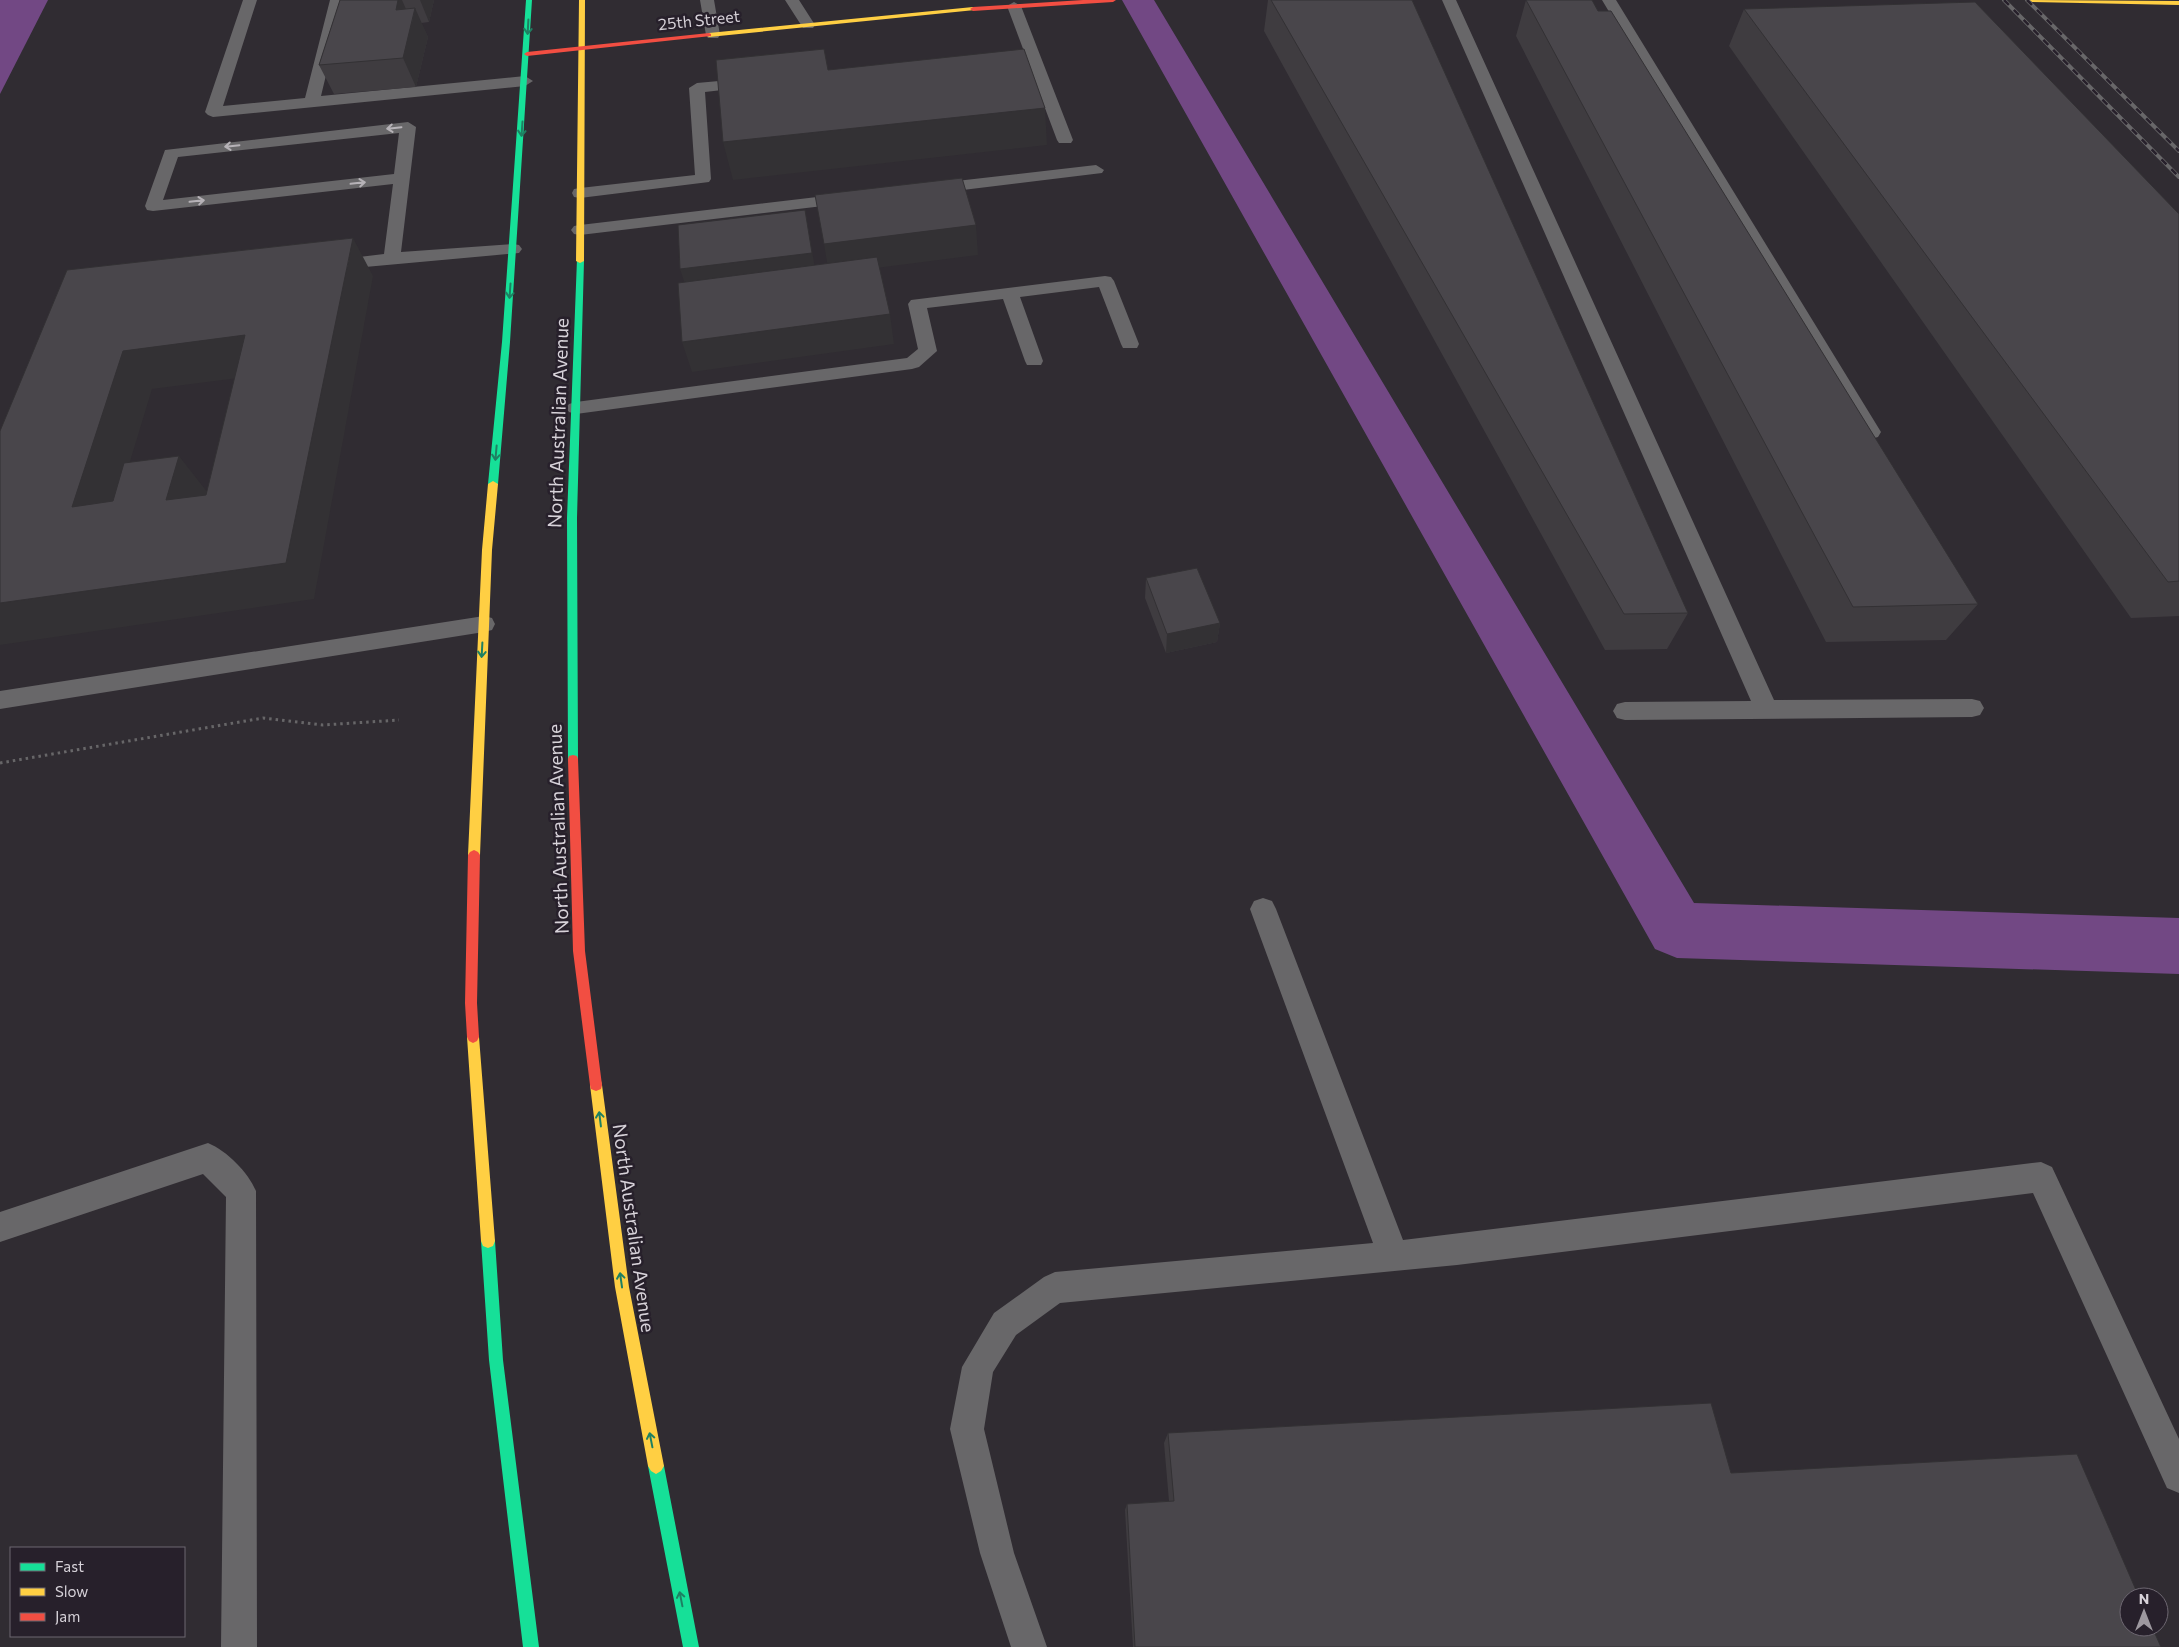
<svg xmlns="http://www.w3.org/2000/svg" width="2179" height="1647" font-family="Commissioner,sans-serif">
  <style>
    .water { fill: #724884 }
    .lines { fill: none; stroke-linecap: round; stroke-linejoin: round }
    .canal { fill: #724884; fill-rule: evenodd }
    .path { stroke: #676668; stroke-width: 3; stroke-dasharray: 2.5 4; stroke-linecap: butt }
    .lane { fill: #686769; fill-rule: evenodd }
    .fast { fill: #16e098; fill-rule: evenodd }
    .slow { fill: #ffcf43; fill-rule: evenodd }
    .jam { fill: #f24e42; fill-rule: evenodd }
    .rail-casing { stroke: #686769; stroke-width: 4 }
    .rail { stroke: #27202b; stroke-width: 2.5; stroke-dasharray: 7; stroke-linecap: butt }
    .wall { fill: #3f3c40 }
    .shaded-wall { fill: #333134 }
    .building { fill: #49464b; stroke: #333134; fill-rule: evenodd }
    .oneway { stroke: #1e8062 }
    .oneway2 { stroke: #b6b2b7 }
    .labels { text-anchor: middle; stroke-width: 5; stroke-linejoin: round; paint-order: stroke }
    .far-street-label { font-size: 16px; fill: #d7d2d9; stroke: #27202b }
    .street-label { font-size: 19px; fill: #d7d2d9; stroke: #27202b }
  </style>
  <rect width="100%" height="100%" fill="#302c32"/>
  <path class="water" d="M0,0h48l-48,94z"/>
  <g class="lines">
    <path class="canal" d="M1122,0h32l540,903 485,15v56l-502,-16 -22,-9z"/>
    <path class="path" d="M0,763l263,-45 60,7 76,-5"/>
    <path class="lane" d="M243,0h14l-34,106 82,-8 25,-98h14l-23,96 204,-20 8,5 -8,5 -312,31 -5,-2 -3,-3z
      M700,0h14l6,35 -2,3h-10l-2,-3z
      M785,0h14l16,25 -2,3h-10z
      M1442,0h14l318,700 198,-1 8,2 4,7 -4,7 -8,2 -347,3 -8,-2 -4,-7 4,-7 8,-2 126,-1z
      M1602,0h14l265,432 -3,5 -7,2 -7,-2z
      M1014,2l7,4 52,134 -2,3h-12l-2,-3 -29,-77 -34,2 -7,-4 7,-4 31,-3 -18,-48z
      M752,78l5,2 3,3 -3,3 -52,6 6,87 -2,3 -129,16 -6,-1 -2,-4 2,-4 6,-1 115,-13 -6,-87 8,-5z
      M408,122l8,5 -15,125 112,-8 6,1 3,4 -3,4 -187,17 -6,-1 -3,-4 3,-4 58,-7 9,-70 -240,27 -6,-1 -2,-4 20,-56zM399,133l-5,41 -231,26 15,-43z
      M1096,165l8,5 -2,3 -172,21 -6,-1 -2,-4 2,-4 6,-1z
      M851,193l6,1 2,4 -2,4 -277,33 -6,-1 -3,-4 3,-4 6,-1z
      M1105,276l6,1 3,4 25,63 -2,4h-14l-2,-4 -22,-57 -79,10 23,64 -2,4h-14l-2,-4 -22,-62 -76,9 10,43 -18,16 -7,2 -336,45 -7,-2 -3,-4 3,-4 7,-2 331,-44 11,-9 -10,-45 3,-4z
      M484,616l8,2 3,6 -3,6 -8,2 -484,77v-18z
      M1263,898l9,3 4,8 127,331 638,-78 11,5 127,272v54l-12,-5 -134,-295 -576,72 -397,38 -44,32 -23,37 -9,57 30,124 33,94h-36l-31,-94 -30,-124 12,-62 32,-54 50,-36 11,-5 318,-29 -123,-334 4,-8z
      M208,1143c19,8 40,29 48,48l1,456h-36l5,-450 -23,-23 -203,68v-30z"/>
    <path class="fast" d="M526,0h6l-22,342 -12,142 -5,3 -5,-3 14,-142z
      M577,259l7,2 -7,257 1,241 -1,3h-8l-1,-3 -1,-241z
      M488,1234l5,2 2,5 8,119 36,287h-16l-34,-287 -8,-119 2,-5z
      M656,1458l5,3 3,5 35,181h-16l-35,-181 3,-5z"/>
    <path class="slow" d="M579,0h6l-1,261 -4,2 -4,-2z
      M2029,0l150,1v4l-147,-3z
      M973,7l3,2 -1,1 -266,27 -3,-2 3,-2z
      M493,481l5,3 -6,66 -12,305 -2,3 -4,2 -4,-2 -2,-3 14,-305 6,-66z
      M473,1031l4,2 2,4 16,204 -2,5 -5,2 -5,-2 -2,-5 -14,-204 2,-4z
      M596,1079l5,2 1,4 27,202 35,179 -3,5 -5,3 -5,-3 -3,-5 -33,-179 -25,-202 1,-4z"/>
    <path class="jam" d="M1083,0h33l-3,2 -140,9 -3,-2 3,-2z
      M709,33l2,1v2l-184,20 -3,-2 3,-2z
      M573,755l4,1 1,3 7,192 17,134 -1,4 -5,2 -5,-2 -1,-4 -17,-134 -5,-192 1,-3z
      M474,850l4,2 2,3 -3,148 2,34 -2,4 -4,2 -4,-2 -2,-4 -2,-34 3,-148 2,-3z"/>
    <g class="rail-casing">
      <path id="rail" d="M2004,0l175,177
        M2027,0l152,151"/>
    </g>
    <use href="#rail" class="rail"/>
  </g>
  <path class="wall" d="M340,0h94l-5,22 -8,1 7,14 -12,50 -82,7 -15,-29z
    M1268,0h144l276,613 -21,36 -62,1 -341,-619z
    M1526,0l72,11 380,593 -32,36 -120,2 -310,-606z
    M1744,9l435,205v402l-48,2 -402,-572z
    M1146,578l74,45 -3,19 -51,11 -21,-55z
    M1168,1433l563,40 430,174h-1028l-8,-137 2,-6 42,-3 -5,-58z"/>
  <path class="shaded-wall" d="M398,0h4l10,23 3,-15 13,29 -12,50 -13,-29 -7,-48z
    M420,0h14l-5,22z
    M1045,108l2,37 -314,35 -10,-38z
    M805,210l11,64 -129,16 -7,-21z
    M976,225l2,30 -149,19 -5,-30z
    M353,238l20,38 -59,323 -314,46v-42l286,-40z
    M890,314l4,30 -202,28 -10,-30z
    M245,335l25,39 -118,15 -47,155 -33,-37 51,-156z
    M179,456l29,37 -11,44 -31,-37z
    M1220,623l-3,19 -51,11 1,-19z"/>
  <path class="building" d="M340,0h58l-2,10 19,-2 -12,50 -84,7z
    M1271,0h141l276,613 -64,1z
    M1526,0h66l6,11h13l367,593 -125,3z
    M1975,2l204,212v367l-11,1 -424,-573z
    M824,49l4,21 196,-21 21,59 -322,34 -7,-82z
    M962,178l14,47 -152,19 -9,-49z
    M805,210l7,43 -132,16 -2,-44z
    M353,238l-67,325 -286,40v-172l67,-161zM245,335l-39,160 -40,5 13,-44 -55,7 -11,38 -41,6 51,-156z
    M877,257l13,57 -208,28 -4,-59z
    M1197,568l23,55 -53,11 -21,-56z
    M1711,1403l20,70 346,-19 62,143h-10v30h23l9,20h-1026l-8,-143 47,-3 -6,-68z"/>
  <defs><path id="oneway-shaft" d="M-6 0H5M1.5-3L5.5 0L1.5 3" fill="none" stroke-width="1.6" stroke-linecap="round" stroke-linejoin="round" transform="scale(1.25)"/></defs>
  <g class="oneway">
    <use href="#oneway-shaft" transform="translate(528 27) rotate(93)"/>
    <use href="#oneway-shaft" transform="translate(522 129) rotate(94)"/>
    <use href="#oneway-shaft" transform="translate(510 291) rotate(94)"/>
    <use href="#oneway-shaft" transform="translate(496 453) rotate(95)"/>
    <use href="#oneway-shaft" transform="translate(482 650) rotate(93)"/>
    <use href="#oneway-shaft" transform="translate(600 1119) rotate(-97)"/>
    <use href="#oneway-shaft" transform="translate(621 1280) rotate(-98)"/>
    <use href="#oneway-shaft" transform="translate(651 1440) rotate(-101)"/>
    <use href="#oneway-shaft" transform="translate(681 1599) rotate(-101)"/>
  </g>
  <g class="oneway2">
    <use href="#oneway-shaft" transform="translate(394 128) rotate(174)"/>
    <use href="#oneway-shaft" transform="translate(232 146) rotate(174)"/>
    <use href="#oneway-shaft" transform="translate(358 183) rotate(-6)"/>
    <use href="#oneway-shaft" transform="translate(197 201) rotate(-6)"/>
  </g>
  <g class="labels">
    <g class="far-street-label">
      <text transform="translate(699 20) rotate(-6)" y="6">25th Street</text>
    </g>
    <g class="street-label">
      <text transform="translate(558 423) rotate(-88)" y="7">North Australian Avenue</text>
      <text transform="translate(558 829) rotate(-92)" y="7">North Australian Avenue</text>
      <text transform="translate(634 1228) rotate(82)" y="7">North Australian Avenue</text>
    </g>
  </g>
  <rect x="10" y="1547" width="175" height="90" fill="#27202b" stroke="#6d6771"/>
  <rect x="20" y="1563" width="25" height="8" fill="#16e098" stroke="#6d6771"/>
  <text x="55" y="1572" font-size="15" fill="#d7d2d9">Fast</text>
  <rect x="20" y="1588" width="25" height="8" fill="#ffcf43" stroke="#6d6771"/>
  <text x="55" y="1597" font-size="15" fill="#d7d2d9">Slow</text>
  <rect x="20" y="1613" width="25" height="8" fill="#f24e42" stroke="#6d6771"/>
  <text x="55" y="1622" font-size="15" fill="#d7d2d9">Jam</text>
  <g transform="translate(2144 1612)"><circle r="24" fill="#27202b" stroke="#6d6771"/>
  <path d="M0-4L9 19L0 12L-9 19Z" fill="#9d989f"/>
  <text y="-8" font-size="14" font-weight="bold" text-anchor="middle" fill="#d7d2d9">N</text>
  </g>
</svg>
